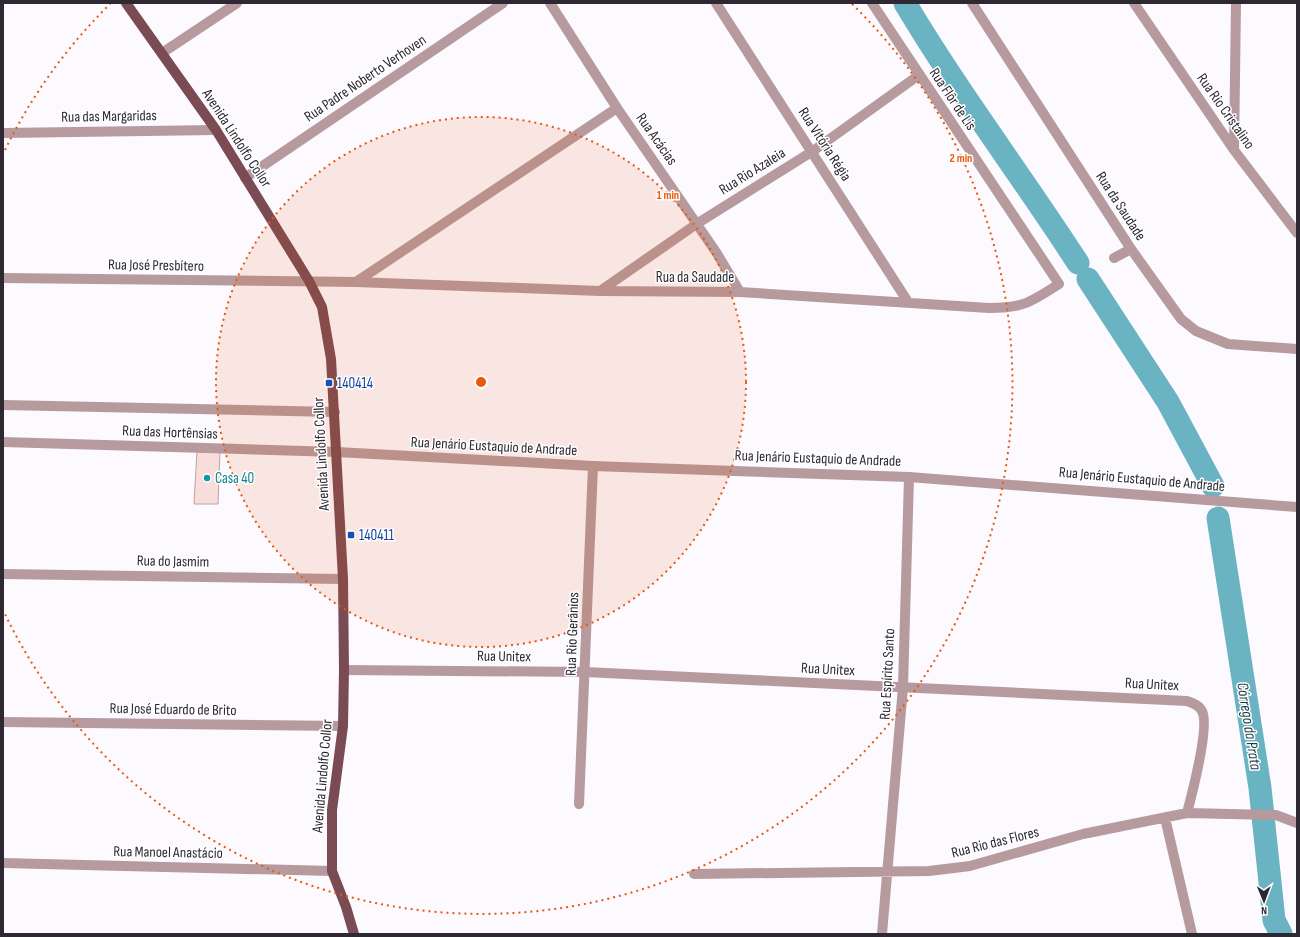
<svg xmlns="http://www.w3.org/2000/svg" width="1300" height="937" font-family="'Sofia Sans Condensed',sans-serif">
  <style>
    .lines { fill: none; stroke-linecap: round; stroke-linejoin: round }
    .canal { stroke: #6ab3c3; stroke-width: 23 }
    .building { fill: #f8dddb; stroke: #c4a19f }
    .minor { stroke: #b69a9e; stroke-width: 10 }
    .major { stroke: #7a4b53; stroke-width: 10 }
    .ring { fill: none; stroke: #e8590c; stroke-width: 2; stroke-dasharray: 2 4 }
    .transit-dot { fill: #1a4fb4; stroke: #fff; stroke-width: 1.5 }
    .culture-dot { fill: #0f9aa8; stroke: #fff; stroke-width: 1.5 }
    .labels { text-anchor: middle; stroke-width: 3; stroke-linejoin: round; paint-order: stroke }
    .street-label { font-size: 15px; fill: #2d2832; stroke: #fff }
    .transit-label { font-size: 15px; fill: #164399; stroke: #fff; text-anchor: start }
    .culture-label { font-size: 15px; fill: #0d838f; stroke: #fff; text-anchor: start }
    .water-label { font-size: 16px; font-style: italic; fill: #1c3f46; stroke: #fff }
    .centre { fill: #e8590c; stroke: #fff; stroke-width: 2 }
    .ring-label { font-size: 12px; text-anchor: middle; font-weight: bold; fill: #e8590c; stroke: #fff; stroke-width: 3; stroke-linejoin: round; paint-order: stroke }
  </style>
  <rect width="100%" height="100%" fill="#fcf9ff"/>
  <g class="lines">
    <path class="canal" d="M905,3c53,89 116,172 173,260
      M1088,279l80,123 45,84
      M1218,518l42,270 14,132 7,14"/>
  </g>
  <path class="building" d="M197,451l23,1 -2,52h-24z"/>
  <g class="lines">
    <path class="minor" d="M550,3l67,105 99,144 24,40
      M716,3l192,299
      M972,3l159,246 50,70 15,12 32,13 69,5
      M1134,3l100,147 63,83
      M162,53l75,-50
      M3,133l213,-3
      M1234,150l2,-147
      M245,178l258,-175
      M1114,258l17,-9
      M3,278l353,4 244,9 140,1 249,16c35,0 42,-6 70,-24l-187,-281
      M356,282l261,-174
      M600,291l98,-68 115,-72 106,-76
      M3,405l332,7
      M3,442l334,10 256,14 316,11 388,30
      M3,574l340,5
      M344,670l241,2 602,29c6,2 12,4 15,10 8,15 -10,83 -15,102
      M3,722l340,4
      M579,804l14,-338
      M1165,818l27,116
      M3,863l329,8
      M694,874l235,-3 41,-5 113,-32 104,-21 89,2 21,8
      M882,934l21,-247 6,-210"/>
    <path class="major" d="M126,3l90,127 93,151 13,26 9,52 12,220 1,91 -1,56 -11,84v61l14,36 8,27"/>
  </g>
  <circle cx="481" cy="382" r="265" fill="#e8590c" fill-opacity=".12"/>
  <g class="ring">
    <circle cx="481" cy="382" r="265"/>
    <path d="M5 150A530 530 0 0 1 110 4M852 4A530 530 0 1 1 5 614"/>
  </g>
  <g class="transit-dot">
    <rect x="325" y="379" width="8" height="8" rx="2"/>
    <rect x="347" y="531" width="8" height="8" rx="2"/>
  </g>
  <circle class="culture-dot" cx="207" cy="478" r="4"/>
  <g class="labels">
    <g class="street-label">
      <text transform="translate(365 78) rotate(-34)" y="5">Rua Padre Noberto Verhoven</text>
      <text transform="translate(953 99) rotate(56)" y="5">Rua Flôr de Lis</text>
      <text transform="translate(1226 111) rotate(55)" y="5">Rua Rio Cristalino</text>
      <text transform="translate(109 116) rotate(-1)" y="5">Rua das Margaridas</text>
      <text transform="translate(237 138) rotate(57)" y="5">Avenida Lindolfo Collor</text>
      <text transform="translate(657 139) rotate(55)" y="5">Rua Acácias</text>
      <text transform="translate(825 144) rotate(57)" y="5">Rua Vitória Régia</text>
      <text transform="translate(752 171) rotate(-32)" y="5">Rua Rio Azaleia</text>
      <text transform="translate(1121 206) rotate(57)" y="5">Rua da Saudade</text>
      <text transform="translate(156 265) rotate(1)" y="5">Rua José Presbítero</text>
      <text x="695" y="282">Rua da Saudade</text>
      <text transform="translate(170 432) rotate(2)" y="5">Rua das Hortênsias</text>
      <text transform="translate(494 446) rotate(3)" y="5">Rua Jenário Eustaquio de Andrade</text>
      <text transform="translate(321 454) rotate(-93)" y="5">Avenida Lindolfo Collor</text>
      <text transform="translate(818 458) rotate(2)" y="5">Rua Jenário Eustaquio de Andrade</text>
      <text transform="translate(1142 479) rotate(5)" y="5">Rua Jenário Eustaquio de Andrade</text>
      <text transform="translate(173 561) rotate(1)" y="5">Rua do Jasmim</text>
      <text transform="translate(572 634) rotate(-88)" y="5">Rua Rio Gerânios</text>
      <text transform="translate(504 656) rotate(1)" y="5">Rua Unitex</text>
      <text transform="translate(828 669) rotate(3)" y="5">Rua Unitex</text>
      <text transform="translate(887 674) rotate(-87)" y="5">Rua Espírito Santo</text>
      <text transform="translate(1152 684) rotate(3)" y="5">Rua Unitex</text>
      <text transform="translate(173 709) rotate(1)" y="5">Rua José Eduardo de Brito</text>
      <text transform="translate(322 776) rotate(-85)" y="5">Avenida Lindolfo Collor</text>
      <text transform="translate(995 842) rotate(-14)" y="5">Rua Rio das Flores</text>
      <text transform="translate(168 852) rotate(1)" y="5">Rua Manoel Anastácio</text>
    </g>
    <g class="transit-label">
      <text x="337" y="388">140414</text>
      <text x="359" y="540">140411</text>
    </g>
    <g class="culture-label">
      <text x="215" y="483">Casa 40</text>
    </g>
    <g class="water-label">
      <text transform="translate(1250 726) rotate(81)" y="6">Córrego da Prata</text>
    </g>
  </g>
  <circle cx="481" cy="382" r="6" class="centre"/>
  <g class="ring-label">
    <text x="961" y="162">2 min</text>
    <text x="668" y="199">1 min</text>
  </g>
  <rect width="1300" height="937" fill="none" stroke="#2d2832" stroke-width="8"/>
  <g transform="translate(1264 901) rotate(179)" stroke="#ffffff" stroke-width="3" paint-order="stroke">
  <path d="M0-3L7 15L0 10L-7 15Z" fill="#2d2832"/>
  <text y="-6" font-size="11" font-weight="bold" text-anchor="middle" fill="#2d2832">N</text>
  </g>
</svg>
